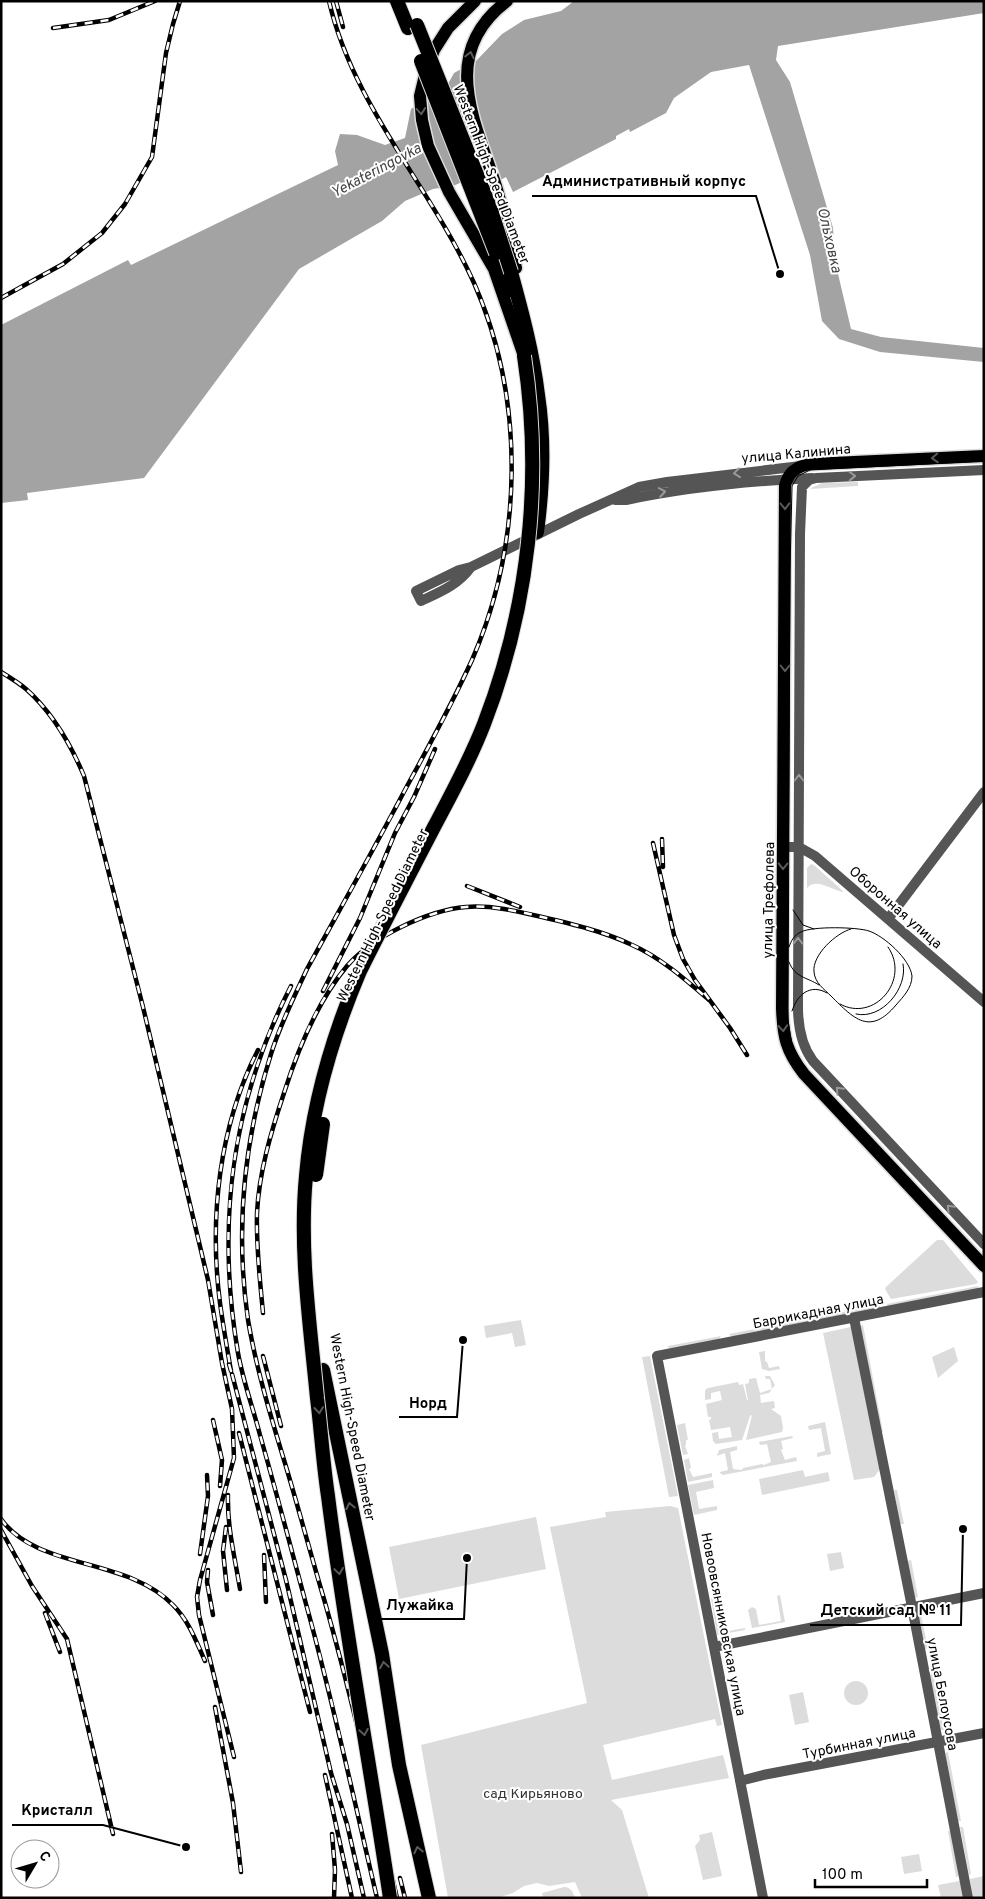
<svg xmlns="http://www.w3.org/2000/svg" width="985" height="1899" font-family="Overpass,sans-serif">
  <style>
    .green { fill: #dcdcdc }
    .water { fill: #a3a3a3 }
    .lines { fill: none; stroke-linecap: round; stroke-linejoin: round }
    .major-casing { stroke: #dbdbdb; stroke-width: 15 }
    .highway-casing { stroke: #dbdbdb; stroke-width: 16 }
    .minor { stroke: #555; stroke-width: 10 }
    .major { stroke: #000; stroke-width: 12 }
    .highway { stroke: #000; stroke-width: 14 }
    .tram { stroke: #000; stroke-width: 1 }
    .rail-casing { stroke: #000; stroke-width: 4.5 }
    .rail { stroke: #fff; stroke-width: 2.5; stroke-dasharray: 8; stroke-linecap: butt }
    .highway-bridge-casing { stroke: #dbdbdb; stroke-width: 16; stroke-linecap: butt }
    .highway-bridge { stroke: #000; stroke-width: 14 }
    .oneway { stroke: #595959 }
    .oneway2 { stroke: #999 }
    .labels { text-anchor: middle; stroke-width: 4; stroke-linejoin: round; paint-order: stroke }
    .street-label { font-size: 14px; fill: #000; stroke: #fff }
    .park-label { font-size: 14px; fill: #333; stroke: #fff }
    .water-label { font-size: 15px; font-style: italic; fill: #444; stroke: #fff }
    .leader { fill: none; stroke: #000; stroke-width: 2 }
    .callout-dot { fill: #000; stroke: #fff; stroke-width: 2 }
    .callout-label { font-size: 15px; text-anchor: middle; font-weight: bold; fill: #000; stroke: #fff; stroke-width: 4; stroke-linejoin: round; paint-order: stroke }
  </style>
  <rect width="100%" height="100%" fill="#fff"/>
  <path class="green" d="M858,482v4l-49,3 13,-6z
    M811,864l3,1 30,27c-12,-1 -27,-15 -37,-4v-20z
    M937,1240h6l35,42 -2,2 -85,15 -6,-10 1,-2z
    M978,1286l1,3 -91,18 -1,-3z
    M879,1305l1,3 -148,29 -3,-3z
    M521,1320l5,25 -11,2 -3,-14 -26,5 -2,-12z
    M863,1325l20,107 -2,1 -21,-107z
    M851,1327l29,142 -6,8 -20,3 -31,-147z
    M721,1336l-2,3 -50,10 -1,-3z
    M954,1347l4,14 -20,17 -6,-21z
    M765,1351v10l2,1 2,6 10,-2 1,3 -11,2 -7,-2 -3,-17z
    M650,1356l28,140 -9,1 -27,-140z
    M765,1376h5l5,9 -6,8 -9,2 1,8 13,-2 1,7 -4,1 10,7 2,12 -1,4 -36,8 6,-25 -2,1 -8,24 -26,4 -3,-3 -1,-8 6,-1 1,7 13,-2 -2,-10 -19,3 -2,-10 2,-1v-2h-3l-2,-13 16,-4 -2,-9 -9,2v6l-6,1v-10l3,-2 30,-6 1,3 4,-1 4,16h1l-3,-16 4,-1v-4l7,-1 4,15 12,-4 -2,-10h-4z
    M825,1422l6,32 -14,3v-4l8,-2 -4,-23 -12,2 -1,-4z
    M685,1423l3,17h-2v4l-1,2 3,8 -5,1 -6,-30z
    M792,1436l1,2 -12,3 2,8 -2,1 4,10 11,-3 1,4 -74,14 -3,-2v-1l8,-2 -3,-17 -8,3 2,-6 18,-4v4l-7,2 3,17 9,1 1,-2 19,-4 2,1 7,-3 -4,-18 -7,1 -1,-3z
    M689,1458l2,10 -2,1 4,8 19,-4v4l-24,5 -4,-22z
    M803,1470l2,7 23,-5 2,9 -68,14 -3,-16z
    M713,1480l1,8 -18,4 3,17 18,-3v4l-23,5 -6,-30z
    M894,1490h3l7,34h-4z
    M670,1506l8,2 44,217 -5,1 -2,-7 -112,26 9,35 111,-25 6,23 -118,22 11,10 27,88h-67l-7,-16 -26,4 -12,-3 -13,3 -11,7 -16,5h-49l-27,-153 166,-42 -37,-176 56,-10 -1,-5z
    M536,1517l10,52 -147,30 -10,-52z
    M841,1552l3,16 -14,3 -3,-17z
    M911,1560l7,37 -3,1 -8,-37z
    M780,1595l5,27 -33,6 -4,-18 4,-3 4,2 3,16 22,-4 -4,-25z
    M720,1597l1,4 -4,1 -1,6 3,3 4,21 22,-4v2l-28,5 -6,-37z
    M918,1615h3l7,33 -3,1z
    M933,1671l11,59h-4l-10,-54z
    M844 1693a12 12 0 1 1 24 0a12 12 0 1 1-24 0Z
    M803,1692l6,30 -14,3 -6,-30z
    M948,1752l13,69h-3l-13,-68z
    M963,1827l8,47 -2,1 -9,-48z
    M951,1830l8,46 -3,1 -8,-46z
    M712,1832l10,44 -19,4 -8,-34 5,-6 -1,-5z
    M919,1854l3,17 -18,3 -3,-17z
    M984,1876v20l-11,2 -3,-19z
    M960,1881l3,17h-22l-3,-13z
    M564,1887c7,0 9,5 11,11h-32l-1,-5z"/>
  <path class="water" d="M574,1h410v12l-206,33 -2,14 14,22 43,146 2,33 16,68 30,8 103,11v14l-104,-10 -41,-13 -17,-18 -12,-66 -61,-190 -38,7 -37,26 -8,15 -36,19 -1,-3 -13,7v3l-103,53 -7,-15 -9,5 -10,-11 -34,15 -20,3 -28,12 -23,20 -83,48 -155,209 -117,15 1,7 -27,3v-178l127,-65 3,5 207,-100 -3,-14 5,-17 17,1 28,10 20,-7 6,-29 37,-25 6,-11 22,-12 26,-27 22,-14 37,-9z"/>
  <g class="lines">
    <g class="major-casing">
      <path id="major" d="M475,1l-27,27 -14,22 -8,21 -6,25 2,24 6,26 21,46 45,77 30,87
        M507,1c-69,52 -32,120 -11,185 8,27 13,55 20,82
        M984,456l-173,8c-14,2 -23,8 -26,22l-3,522c1,29 4,43 22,66l180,192"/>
    </g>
    <g class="highway-casing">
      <path id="highway" d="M397,1l11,27
        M496,253l11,38
        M511,272c11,40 22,81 27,123 7,46 5,92 -1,137
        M323,1370l59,284 17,111 30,133"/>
    </g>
    <path class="minor" d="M984,470l-168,8 -7,2 -7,7 -2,47 -2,473c0,20 3,38 15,54l171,183
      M615,500h11c61,-13 123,-19 186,-22
      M471,567l108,-53 60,-27 28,-5 134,-16
      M471,567c-13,18 -31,25 -50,34l-5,-10 43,-21z
      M784,847h15l16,9 169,146
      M888,919l96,-127
      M854,1318l58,289 56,291
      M714,1647l270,-54
      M740,1781l23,-6 221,-42
      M763,1898l-106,-542 327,-64"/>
    <use href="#major" class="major"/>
    <use href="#highway" class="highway"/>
    <path class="tram" d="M984,461l-174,9 -12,6 -6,10 -2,85 -2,449 4,25 12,22 180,193
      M793,910l10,15 11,4
      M789,947c2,-6 5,-12 12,-15 11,-6 56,-5 68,-1 15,5 41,28 43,45 0,12 -9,21 -16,29 -26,31 -42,14 -65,-9 -7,-7 -16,-13 -17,-24 -2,-17 22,-39 37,-43
      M789,962c6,16 18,15 30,23
      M840,1004c34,19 71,-24 48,-57
      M792,1011c5,-16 18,-28 35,-18
      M856,1014c26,6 52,-26 47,-50"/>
    <g class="rail-casing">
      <path id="rail" d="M329,1c24,105 102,186 145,282 52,118 49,260 -2,377 -20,44 -43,86 -66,128 -32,61 -66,121 -99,181 -13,28 -27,56 -36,85 -27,86 -36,176 -23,266 8,47 22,94 36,140 14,46 26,92 40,139 28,98 50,199 73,299
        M336,1l7,26
        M53,28l56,-8 46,-19
        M1,298l62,-34 39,-31 23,-29 27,-47 14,-104 7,-29 7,-23
        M1,672c8,5 18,11 25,17 26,23 45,56 58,87l59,231 65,273 14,83 10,46 2,49 -34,122 -3,17 2,18 35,142
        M662,839l1,28
        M653,843l21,92 9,24 12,21 35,48 17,27
        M467,886l53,21
        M291,986c-60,117 -75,238 -53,367 5,28 15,55 22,82 16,56 31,113 46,169 27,97 48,196 71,294
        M323,991l37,-73 35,-85 19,-36 21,-48
        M263,1313c-3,-33 -7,-66 -6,-100 2,-41 14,-81 27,-120 14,-44 33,-91 63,-127 25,-29 81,-56 119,-59 25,-2 51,4 76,10 30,7 60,14 88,27 30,13 55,35 79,56
        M263,1356l18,70
        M229,1364l2,7c-4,-23 -8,-46 -11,-68 -11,-85 -1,-177 38,-253
        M232,1374l54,206 45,193 16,51 17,74
        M213,1420l9,40 -2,26
        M239,1433l71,279
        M228,1495c-1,32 7,63 12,94
        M1,1519c36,51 126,38 172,86 16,16 23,36 32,56
        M226,1527l-3,24 4,39
        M1,1530l31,56 35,53 46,195
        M200,1554l8,-58 -1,-21
        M264,1555l2,47
        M208,1570l-1,12 6,33
        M45,1613l15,39
        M215,1707l18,96 8,69
        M325,1775l27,123
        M332,1834l3,36 -1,28
        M400,1878l5,20"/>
    </g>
    <use href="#rail" class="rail"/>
    <g class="highway-bridge-casing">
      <path id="highway-bridge" d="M417,25l73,182 21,65
        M421,61l75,192
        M316,1175l7,-51
        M390,1898c-20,-134 -45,-267 -62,-402 -5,-33 -7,-66 -11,-98 -7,-74 -18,-148 -11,-222 6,-71 26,-139 54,-205 24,-48 49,-96 74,-144 18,-34 36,-67 50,-103 45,-117 59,-244 40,-368"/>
    </g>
    <use href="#highway-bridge" class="highway-bridge"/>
  </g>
  <defs><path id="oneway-chevron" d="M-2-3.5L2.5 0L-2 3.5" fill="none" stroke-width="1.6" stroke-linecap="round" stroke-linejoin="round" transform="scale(1.25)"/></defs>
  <g class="oneway">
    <use href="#oneway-chevron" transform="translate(470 55) rotate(-77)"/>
    <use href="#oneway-chevron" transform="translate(421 111) rotate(85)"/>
    <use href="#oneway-chevron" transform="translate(935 458) rotate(177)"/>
    <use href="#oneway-chevron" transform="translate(785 506) rotate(89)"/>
    <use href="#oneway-chevron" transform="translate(785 668) rotate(90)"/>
    <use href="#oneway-chevron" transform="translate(783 866) rotate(91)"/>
    <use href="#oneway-chevron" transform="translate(783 1028) rotate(86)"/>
    <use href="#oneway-chevron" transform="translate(319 1410) rotate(84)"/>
    <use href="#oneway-chevron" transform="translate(350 1506) rotate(-102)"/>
    <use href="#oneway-chevron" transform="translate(339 1571) rotate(82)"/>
    <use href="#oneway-chevron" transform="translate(384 1665) rotate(-99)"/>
    <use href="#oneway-chevron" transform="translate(364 1732) rotate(80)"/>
    <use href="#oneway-chevron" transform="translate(418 1850) rotate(-103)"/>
  </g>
  <g class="oneway2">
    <use href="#oneway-chevron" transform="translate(737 473) rotate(173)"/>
    <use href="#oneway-chevron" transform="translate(852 476) rotate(-2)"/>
    <use href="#oneway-chevron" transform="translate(662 492) rotate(-10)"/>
    <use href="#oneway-chevron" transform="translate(799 778) rotate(-90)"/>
    <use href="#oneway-chevron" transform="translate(798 941) rotate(-90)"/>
    <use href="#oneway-chevron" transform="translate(839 1090) rotate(-133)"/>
    <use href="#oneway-chevron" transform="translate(950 1208) rotate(-133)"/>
  </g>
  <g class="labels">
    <g class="street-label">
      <text transform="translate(492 174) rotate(69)" y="5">Western High-Speed Diameter</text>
      <text transform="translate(796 453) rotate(-5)" y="5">улица Калинина</text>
      <text transform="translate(768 900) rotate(-89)" y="5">улица Трефолева</text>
      <text transform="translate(896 907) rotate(41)" y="5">Оборонная улица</text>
      <text transform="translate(382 915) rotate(-64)" y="5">Western High-Speed Diameter</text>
      <text transform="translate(818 1311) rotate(-11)" y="5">Баррикадная улица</text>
      <text transform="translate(353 1427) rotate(79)" y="5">Western High-Speed Diameter</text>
      <text transform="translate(724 1624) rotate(79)" y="5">Новоовсянниковская улица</text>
      <text transform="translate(943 1694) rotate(79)" y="5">улица Белоусова</text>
      <text transform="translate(859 1743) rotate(-11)" y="5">Турбинная улица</text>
    </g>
    <g class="park-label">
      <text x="533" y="1798">сад Кирьяново</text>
    </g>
    <g class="water-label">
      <text transform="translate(376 170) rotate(-28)" y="5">Yekateringovka</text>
      <text transform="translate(830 240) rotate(77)" y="5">Ольховка</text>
    </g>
  </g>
  <path class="leader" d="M780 274L756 196H532M463 1340L457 1417H399M467 1558L464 1619H376M963 1529L961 1625H810M186 1847L103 1825H12"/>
  <g class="callout-dot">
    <circle cx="780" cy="274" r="5"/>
    <circle cx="463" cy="1340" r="5"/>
    <circle cx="467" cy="1558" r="5"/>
    <circle cx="963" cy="1529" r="5"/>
    <circle cx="186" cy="1847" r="5"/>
  </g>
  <g class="callout-label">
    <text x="644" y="186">Административный корпус</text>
    <text x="428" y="1408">Норд</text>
    <text x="420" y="1610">Лужайка</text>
    <text x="886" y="1615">Детский сад № 11</text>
    <text x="57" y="1815">Кристалл</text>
  </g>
  <rect width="985" height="1899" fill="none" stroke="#000000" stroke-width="5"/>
  <g transform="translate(35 1864) rotate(52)"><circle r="24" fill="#ffffff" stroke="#999999"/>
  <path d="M0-4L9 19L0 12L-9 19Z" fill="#000000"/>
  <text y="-8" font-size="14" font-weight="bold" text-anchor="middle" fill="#000000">С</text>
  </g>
  <path d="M815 1879v8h112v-8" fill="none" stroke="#000000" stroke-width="2.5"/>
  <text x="822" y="1879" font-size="15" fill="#000000" stroke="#ffffff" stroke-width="4" paint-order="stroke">100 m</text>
</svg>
